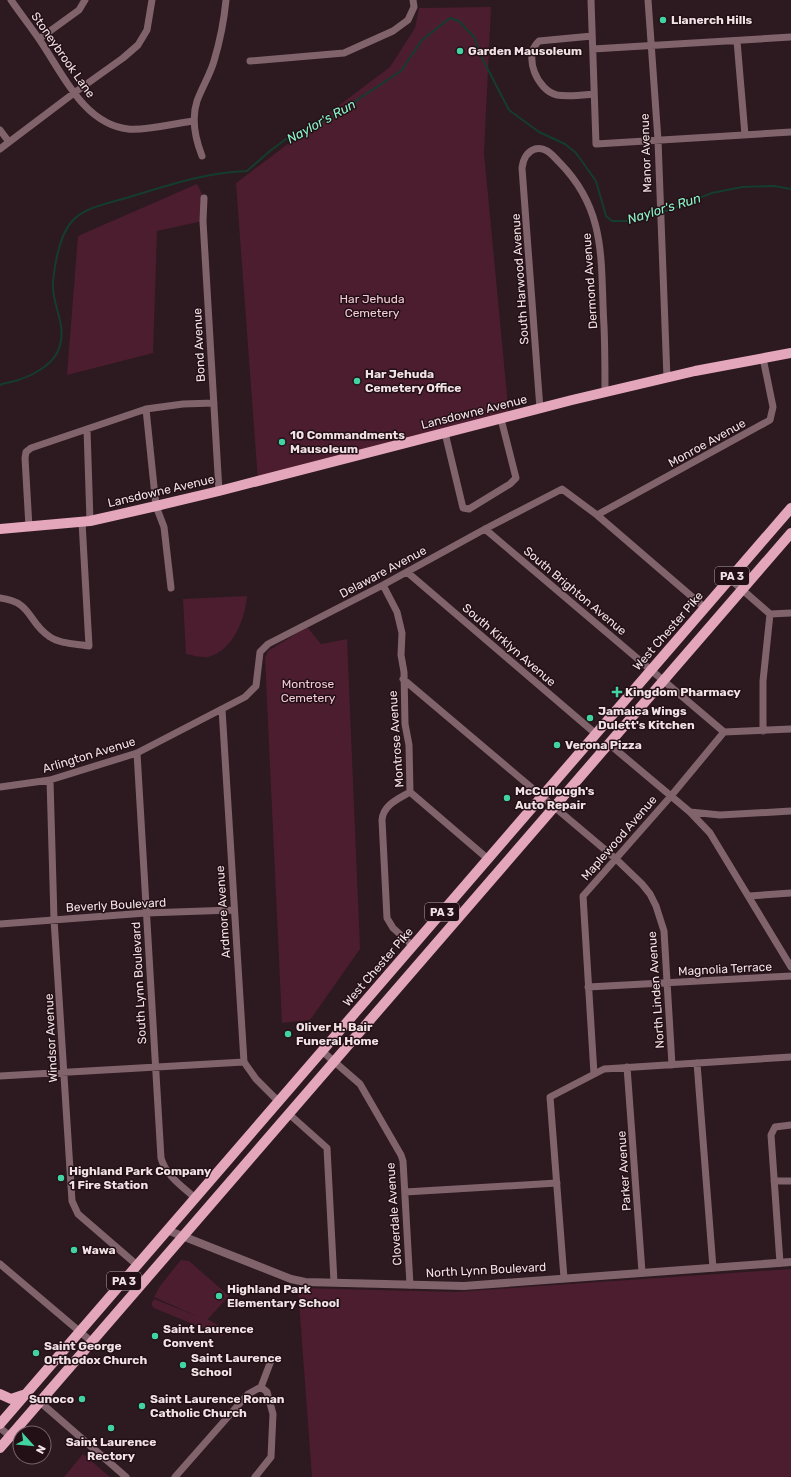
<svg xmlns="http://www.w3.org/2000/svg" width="791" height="1477" font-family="Rubik,sans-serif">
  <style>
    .green { fill: #4c1d2f }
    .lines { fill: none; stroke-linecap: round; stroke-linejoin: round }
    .stream { stroke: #143d2e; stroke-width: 2 }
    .minor { stroke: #81636c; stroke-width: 7 }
    .tertiary { stroke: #81636c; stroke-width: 8 }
    .primary { stroke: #e4a6ba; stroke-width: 10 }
    .poi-dot { fill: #41d4a1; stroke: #230f16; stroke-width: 1.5 }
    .labels { text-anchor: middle; stroke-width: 3; stroke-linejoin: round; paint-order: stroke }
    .shield { fill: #230f16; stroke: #b3a3a8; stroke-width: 1 }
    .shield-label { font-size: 11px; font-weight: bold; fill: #f1e2e6 }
    .poi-label { font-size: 12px; font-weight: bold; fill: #f1e2e6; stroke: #230f16; text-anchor: start }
    .street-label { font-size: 12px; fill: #f1e2e6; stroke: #230f16 }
    .park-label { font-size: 12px; fill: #f4cbd7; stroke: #230f16 }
    .water-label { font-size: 13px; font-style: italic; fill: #88f6c9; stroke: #230f16 }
  </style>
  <rect width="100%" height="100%" fill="#2d1920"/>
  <path class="green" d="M491,7l-7,146 25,263 -251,65 -22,-298 154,-116 25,-39 4,-20z
    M197,184l7,14 -1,23 -46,10 -4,122 -86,22 11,-139z
    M247,596c-2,23 -14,55 -39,61 -6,1 -16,-2 -22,-3l-3,-55z
    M307,627l14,17 26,-5 13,310 -50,71 -28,3 -17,-365 3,-7z
    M181,1260l8,1 40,35 -22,24h2l16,9 -3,7 -68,-28 -3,-4 3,-5 45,18 -45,-20 6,-11z
    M791,1269v208h-479l-14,-189 157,4z
    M83,1454l27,23h-46z"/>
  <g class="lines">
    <path class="stream" d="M0,385c3,-2 7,-2 11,-3 17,-4 40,-15 47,-31 11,-26 -7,-45 -5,-69 2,-20 6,-47 20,-62 13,-13 36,-17 53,-22 40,-12 80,-26 121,-27l23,-20 16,-12 60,-29 14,-12 41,-27 21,-31 28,-22 9,3 15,16 6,17 29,56 30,22 26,12 11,9 20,28 10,35 6,5h17l40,-11 43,-17 30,-6 32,-1 17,3"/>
    <path class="minor" d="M11,0c9,13 19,26 28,39 23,33 44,85 89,90 19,2 47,-6 66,-8
      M591,0l5,144 195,-12
      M648,0l10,140 9,238
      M592,36l-53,5c-17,15 -1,50 18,54 11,2 26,0 37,-1
      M39,39l40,-29 6,-10
      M737,41l8,94
      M593,49l198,-12
      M250,61l94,-8 49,-22 15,-11 6,-13 -1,-7
      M0,130l9,12
      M0,149l74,-56 49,-35 15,-13 9,-15 5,-30
      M202,156c-7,-18 -11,-37 -5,-55 5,-14 13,-26 17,-40 6,-20 10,-40 12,-61
      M204,198l-1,23 16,270
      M146,409l10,97 8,21 7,61
      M540,409l-18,-241c1,-8 4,-16 13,-19 11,-3 18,7 25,14 48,49 40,100 44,163 1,23 1,45 1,67
      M87,429l3,92
      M445,433l18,75 6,1 41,-25 6,-6 -15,-59
      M597,515l173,-95 3,-13 -10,-49
      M29,527l-4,-69 1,-6 5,-4 115,-39 37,-5 31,-1
      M485,529l239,203 67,-3
      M407,572l189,162
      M730,579l40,35
      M383,585l14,27 5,21 -1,22 3,17 1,52 4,21 1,47 78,67
      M0,598c33,4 27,24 50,39 10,7 27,7 39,9l-7,-124
      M770,614l21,-1
      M403,679l213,180 26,25 8,10 6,12 8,25 8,134
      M222,709l22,353 12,17 22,22
      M763,731v-50l7,-67
      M609,744l81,68 20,21 81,134
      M137,753l24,405c5,18 21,28 34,40
      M50,780l4,139 18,282 6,13 59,51
      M0,787l50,-7 87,-27 108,-56 11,-11 4,-34 8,-8 115,-59 102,-56 77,-40 35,26 108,93
      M410,792c-12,7 -27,13 -28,28l5,98 6,10 20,18
      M690,812l30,3 71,-4
      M749,896l42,-3
      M0,924l146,-11 87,-3
      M588,987l203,-11
      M322,1051l38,33 41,71 2,6 7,124
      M697,1063l16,205
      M627,1067l15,205
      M594,1074l-11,-178 88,-100 53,-64
      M0,1076l244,-14
      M289,1114l38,34 7,134
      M774,1181h17
      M405,1192l152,-9
      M780,1263l-9,-128 4,-8 16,-2
      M0,1264l92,78
      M564,1278l-14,-181 54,-28 187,-12
      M261,1387l11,-29
      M40,1402l86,75
      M0,1428l10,8
      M175,1477l73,-83 13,-7
      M255,1477l16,-20 2,-43 -6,-22 -6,-5"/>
    <path class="tertiary" d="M167,1230l124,49 14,3 159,4 327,-24"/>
    <path class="primary" d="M0,529l90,-8 66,-15 63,-15 353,-91 123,-29 96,-18
      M0,1394l11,5 15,-5
      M0,1424l791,-916
      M0,1448l791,-915"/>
  </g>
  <g class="poi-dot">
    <circle cx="663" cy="20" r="4"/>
    <circle cx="460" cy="51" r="4"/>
    <circle cx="357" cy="381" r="4"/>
    <circle cx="282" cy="442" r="4"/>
    <path d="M615 686h4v4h4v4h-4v4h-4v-4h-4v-4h4z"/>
    <circle cx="590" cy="718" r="4"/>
    <circle cx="557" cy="745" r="4"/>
    <circle cx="507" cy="798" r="4"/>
    <circle cx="288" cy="1034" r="4"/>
    <circle cx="61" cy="1178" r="4"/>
    <circle cx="74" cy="1250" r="4"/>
    <circle cx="219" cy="1296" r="4"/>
    <circle cx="155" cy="1336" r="4"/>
    <circle cx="36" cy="1353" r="4"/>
    <circle cx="183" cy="1365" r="4"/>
    <circle cx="82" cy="1399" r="4"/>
    <circle cx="142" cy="1406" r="4"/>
    <circle cx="111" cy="1428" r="4"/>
  </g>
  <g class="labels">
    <g class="shield">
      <rect x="715" y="567" width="34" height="18" rx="3"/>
      <rect x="425" y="903" width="34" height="18" rx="3"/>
      <rect x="107" y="1272" width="34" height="18" rx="3"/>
    </g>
    <g class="shield-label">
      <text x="732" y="580">PA 3</text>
      <text x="442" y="916">PA 3</text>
      <text x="124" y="1285">PA 3</text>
    </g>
    <g class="poi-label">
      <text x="671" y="24">Llanerch Hills</text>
      <text x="468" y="55">Garden Mausoleum</text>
      <text x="365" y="378">Har Jehuda<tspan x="365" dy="14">Cemetery Office</tspan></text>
      <text x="290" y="439">10 Commandments<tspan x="290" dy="14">Mausoleum</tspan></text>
      <text x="625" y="696">Kingdom Pharmacy</text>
      <text x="598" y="715">Jamaica Wings<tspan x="598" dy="14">Dulett's Kitchen</tspan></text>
      <text x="565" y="749">Verona Pizza</text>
      <text x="515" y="795">McCullough's<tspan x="515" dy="14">Auto Repair</tspan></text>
      <text x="296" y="1031">Oliver H. Bair<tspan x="296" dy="14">Funeral Home</tspan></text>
      <text x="69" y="1175">Highland Park Company<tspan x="69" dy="14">1 Fire Station</tspan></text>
      <text x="82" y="1254">Wawa</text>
      <text x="227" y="1293">Highland Park<tspan x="227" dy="14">Elementary School</tspan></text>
      <text x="163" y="1333">Saint Laurence<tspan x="163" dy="14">Convent</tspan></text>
      <text x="44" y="1350">Saint George<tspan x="44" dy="14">Orthodox Church</tspan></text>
      <text x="191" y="1362">Saint Laurence<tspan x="191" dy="14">School</tspan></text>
      <text x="74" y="1403" text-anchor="end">Sunoco</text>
      <text x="150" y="1403">Saint Laurence Roman<tspan x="150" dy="14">Catholic Church</tspan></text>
      <text x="111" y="1446" text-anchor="middle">Saint Laurence<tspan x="111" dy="14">Rectory</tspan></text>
    </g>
    <g class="street-label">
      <text transform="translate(63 55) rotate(55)" y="4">Stoneybrook Lane</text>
      <text transform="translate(646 153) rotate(-92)" y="4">Manor Avenue</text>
      <text transform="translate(520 279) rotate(-94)" y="4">South Harwood Avenue</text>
      <text transform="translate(590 281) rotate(-94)" y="4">Dermond Avenue</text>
      <text transform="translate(199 345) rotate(-93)" y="4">Bond Avenue</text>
      <text transform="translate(474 412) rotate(-14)" y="4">Lansdowne Avenue</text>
      <text transform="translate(707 443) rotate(-29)" y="4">Monroe Avenue</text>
      <text transform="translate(161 491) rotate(-13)" y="4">Lansdowne Avenue</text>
      <text transform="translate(383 572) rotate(-28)" y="4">Delaware Avenue</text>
      <text transform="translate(575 591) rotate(40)" y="4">South Brighton Avenue</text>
      <text transform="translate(668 631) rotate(-49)" y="4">West Chester Pike</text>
      <text transform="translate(509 645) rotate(41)" y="4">South Kirklyn Avenue</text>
      <text transform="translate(396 739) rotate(-94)" y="4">Montrose Avenue</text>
      <text transform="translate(89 755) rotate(-17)" y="4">Arlington Avenue</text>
      <text transform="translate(619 838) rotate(-49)" y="4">Maplewood Avenue</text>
      <text transform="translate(116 905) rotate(-3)" y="4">Beverly Boulevard</text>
      <text transform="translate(223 912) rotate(-94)" y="4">Ardmore Avenue</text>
      <text transform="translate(378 967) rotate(-49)" y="4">West Chester Pike</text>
      <text transform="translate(725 969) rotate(-3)" y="4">Magnolia Terrace</text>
      <text transform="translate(139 983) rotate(-93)" y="4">South Lynn Boulevard</text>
      <text transform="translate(656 990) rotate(-94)" y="4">North Linden Avenue</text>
      <text transform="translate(51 1038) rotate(-93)" y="4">Windsor Avenue</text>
      <text transform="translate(624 1171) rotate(-94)" y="4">Parker Avenue</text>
      <text transform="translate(394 1214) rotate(-94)" y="4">Cloverdale Avenue</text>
      <text transform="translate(486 1270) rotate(-3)" y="4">North Lynn Boulevard</text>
    </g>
    <g class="park-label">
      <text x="372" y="303">Har Jehuda<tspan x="372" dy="14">Cemetery</tspan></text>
      <text x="308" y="688">Montrose<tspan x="308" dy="14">Cemetery</tspan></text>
    </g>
    <g class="water-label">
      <text transform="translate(321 121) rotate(-29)" y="5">Naylor's Run</text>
      <text transform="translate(664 208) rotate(-17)" y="5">Naylor's Run</text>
    </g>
  </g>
  <g transform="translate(32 1445) rotate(117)"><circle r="19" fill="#230f16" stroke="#756369"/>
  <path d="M0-3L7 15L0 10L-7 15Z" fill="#41d4a1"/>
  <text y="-6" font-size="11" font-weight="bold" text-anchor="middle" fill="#f1e2e6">N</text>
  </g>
</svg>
